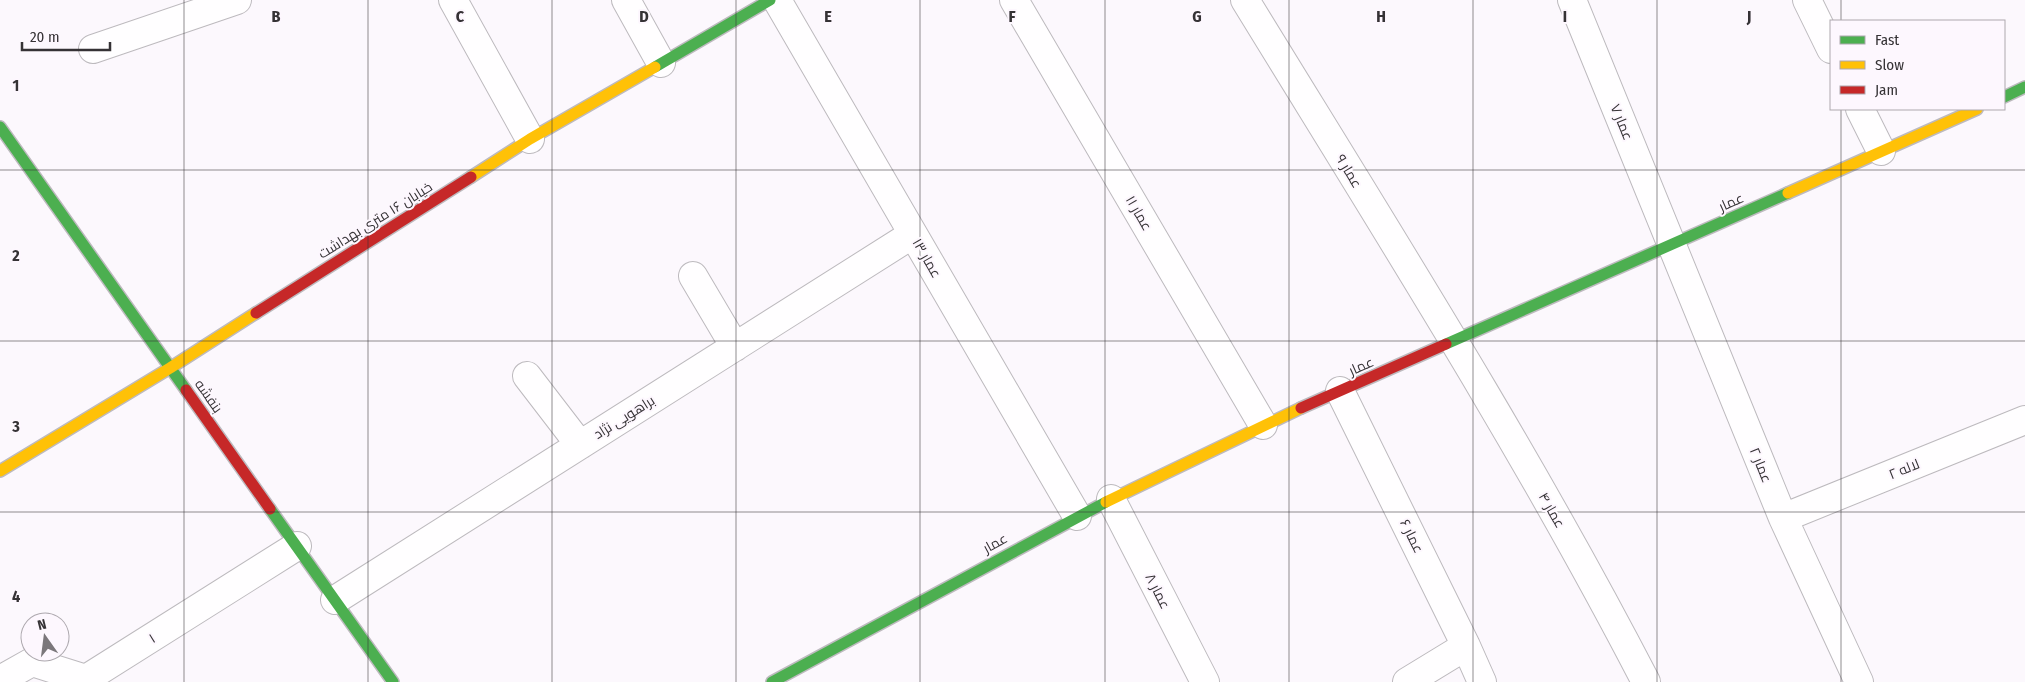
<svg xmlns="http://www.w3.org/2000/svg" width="2025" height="682" font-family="'Fira Sans Condensed',Cairo,sans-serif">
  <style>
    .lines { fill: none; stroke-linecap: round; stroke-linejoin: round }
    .street-casing { stroke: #bdbabe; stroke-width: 30 }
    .fast-casing { stroke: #bdbabe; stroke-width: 14 }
    .slow-casing { stroke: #bdbabe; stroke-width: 14 }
    .jam-casing { stroke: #bdbabe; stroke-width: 14 }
    .street { stroke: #fffeff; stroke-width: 28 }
    .fast { stroke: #4caf50; stroke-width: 11 }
    .slow { stroke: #ffc107; stroke-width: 11 }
    .jam { stroke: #c62828; stroke-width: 11 }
    .grid { fill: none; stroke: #353235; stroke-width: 1; stroke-opacity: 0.55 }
    .labels { text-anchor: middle; stroke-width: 4; stroke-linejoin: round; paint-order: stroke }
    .street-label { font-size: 14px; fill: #353235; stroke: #fdf7fe }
    .grid-label { font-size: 16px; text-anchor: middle; font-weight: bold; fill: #353235; stroke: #fdf7fe; stroke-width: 4; stroke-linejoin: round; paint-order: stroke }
  </style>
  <rect width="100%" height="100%" fill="#fcf8fd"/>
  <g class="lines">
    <g class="street-casing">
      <path id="street" d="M453,0l77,139
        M626,0l35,63
        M777,0l300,516
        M1014,0l249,425
        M1245,0c138,225 280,448 401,682
        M1572,0l211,518 76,164
        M1807,0l24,49
        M93,49l144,-49
        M1860,109l21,42
        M693,276l42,71
        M527,376l53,69
        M1340,391l126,255 16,36
        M1111,499l94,183
        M1783,518l242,-98
        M335,600l578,-366
        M0,680l32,-18 54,17 211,-133
        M1407,682l59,-36"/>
    </g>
    <g class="fast-casing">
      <path id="fast" d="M655,67l115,-67
        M2004,97l21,-10
        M0,127l186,263
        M1446,344l342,-151
        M270,509l123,173
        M772,682l334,-180"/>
    </g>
    <g class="slow-casing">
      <path id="slow" d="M471,177l59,-38 125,-72
        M1788,193l189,-84
        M0,471l170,-103 86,-55
        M1106,502l195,-94"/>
    </g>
    <g class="jam-casing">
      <path id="jam" d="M256,313l215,-136
        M186,390l84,119
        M1301,408l145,-64"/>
    </g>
    <use href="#street" class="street"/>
    <use href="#fast" class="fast"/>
    <use href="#slow" class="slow"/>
    <use href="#jam" class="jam"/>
  </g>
  <path class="grid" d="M184,0v682M368,0v682M552,0v682M736,0v682M920,0v682M1105,0v682M1289,0v682M1473,0v682M1657,0v682M1841,0v21M1841,109v573M0,170h2025M0,341h2025M0,512h2025"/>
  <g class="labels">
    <g class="street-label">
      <text transform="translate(1622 122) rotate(68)" y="5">عمار ۷</text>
      <text transform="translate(1349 171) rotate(59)" y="5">عمار ۹</text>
      <text transform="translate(1731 202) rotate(-24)" y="5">عمار</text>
      <text transform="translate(1139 213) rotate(60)" y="5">عمار ۱۱</text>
      <text transform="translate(375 220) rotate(-32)" y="5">خیابان ۱۶ متری بهداشت</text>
      <text transform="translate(927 258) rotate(60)" y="5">عمار ۱۳</text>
      <text transform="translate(1361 366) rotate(-24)" y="5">عمار</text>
      <text transform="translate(209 396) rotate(55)" y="5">بنفشه</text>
      <text transform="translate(624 417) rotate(-32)" y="5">براهویی نژاد</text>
      <text transform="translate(1761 465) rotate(68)" y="5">عمار ۲</text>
      <text transform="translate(1904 469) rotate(-22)" y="5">لاله ۲</text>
      <text transform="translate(1552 510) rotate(60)" y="5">عمار ۴</text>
      <text transform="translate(1412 536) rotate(64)" y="5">عمار ۶</text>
      <text transform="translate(995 543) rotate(-29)" y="5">عمار</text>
      <text transform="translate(1158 591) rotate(63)" y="5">عمار ۸</text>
      <text transform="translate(152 638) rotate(-32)" y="5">۱</text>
    </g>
  </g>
  <g class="grid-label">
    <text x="276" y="22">B</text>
    <text x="460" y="22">C</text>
    <text x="644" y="22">D</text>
    <text x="828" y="22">E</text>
    <text x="1012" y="22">F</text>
    <text x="1197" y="22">G</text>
    <text x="1381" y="22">H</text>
    <text x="1565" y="22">I</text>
    <text x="1749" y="22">J</text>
    <text x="16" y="91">1</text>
    <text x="16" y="261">2</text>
    <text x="16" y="432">3</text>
    <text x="16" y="602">4</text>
  </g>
  <rect x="1830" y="20" width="175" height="90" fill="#fdf7fe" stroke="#ada8ae"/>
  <rect x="1840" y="36" width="25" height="8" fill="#4caf50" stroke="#ada8ae"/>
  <text x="1875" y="45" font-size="15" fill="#353235">Fast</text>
  <rect x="1840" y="61" width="25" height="8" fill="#ffc107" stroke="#ada8ae"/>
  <text x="1875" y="70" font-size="15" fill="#353235">Slow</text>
  <rect x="1840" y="86" width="25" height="8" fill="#c62828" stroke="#ada8ae"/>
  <text x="1875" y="95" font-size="15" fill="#353235">Jam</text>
  <g transform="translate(45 637) rotate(346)"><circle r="24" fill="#fdf7fe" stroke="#ada8ae"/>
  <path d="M0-4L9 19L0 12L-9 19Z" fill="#7b777b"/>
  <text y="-8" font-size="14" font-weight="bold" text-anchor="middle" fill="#353235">N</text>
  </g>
  <path d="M22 42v8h88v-8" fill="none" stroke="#353235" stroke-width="2.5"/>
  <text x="30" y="42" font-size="15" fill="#353235" stroke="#fdf7fe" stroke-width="4" paint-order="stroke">20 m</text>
</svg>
